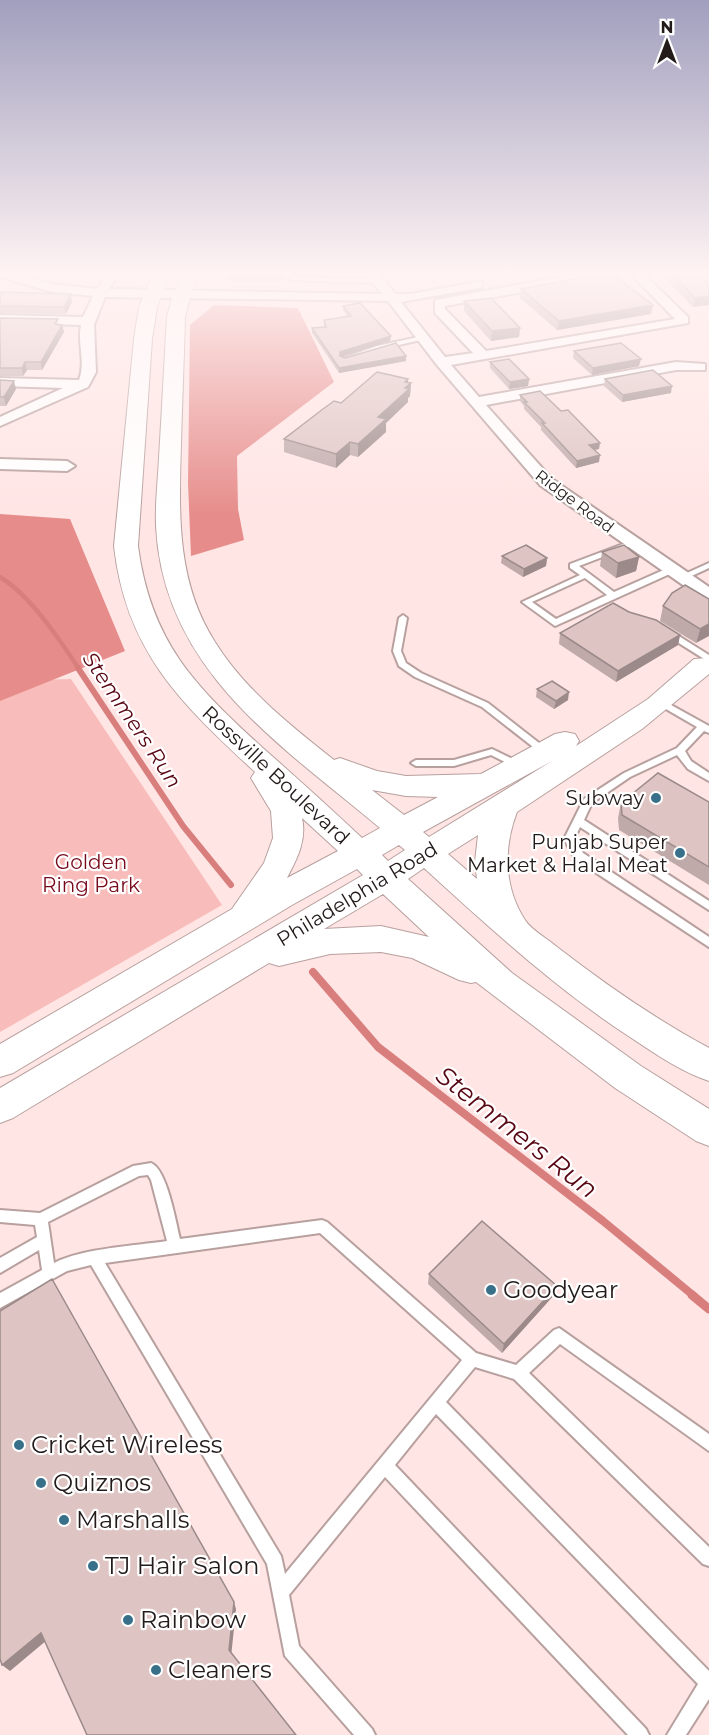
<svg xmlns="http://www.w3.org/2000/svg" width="709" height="1735" font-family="Montserrat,sans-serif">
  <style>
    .green { fill: #f8bcba }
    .forest { fill: #e68d8b }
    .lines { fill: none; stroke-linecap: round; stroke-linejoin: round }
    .stream-far3 { stroke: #d87f7e; stroke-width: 4.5 }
    .stream-far2 { stroke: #d87f7e; stroke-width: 6 }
    .stream-far1 { stroke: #d87f7e; stroke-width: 8 }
    .stream { stroke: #d87f7e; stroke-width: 9 }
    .lane-casing { stroke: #b7a09e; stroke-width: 4 }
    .street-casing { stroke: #b7a09e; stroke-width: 4 }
    .secondary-casing { stroke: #b7a09e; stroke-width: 2 }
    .lane { fill: #fff; fill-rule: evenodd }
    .street { fill: #fff; fill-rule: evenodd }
    .secondary { fill: #fff; fill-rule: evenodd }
    .wall { fill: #bfa9a9 }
    .shaded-wall { fill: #9b8a89 }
    .building { fill: #dec5c4; stroke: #9b8a89; stroke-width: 1.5 }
    .poi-dot { fill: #38708a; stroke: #fff; stroke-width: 2 }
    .labels { text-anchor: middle; stroke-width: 4.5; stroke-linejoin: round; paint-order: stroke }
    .far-street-label { font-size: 16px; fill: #231a1a; stroke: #fff }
    .street-label { font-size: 20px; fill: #231a1a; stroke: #fff }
    .poi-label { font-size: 20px; fill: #231a1a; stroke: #fff; text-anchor: end }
    .park-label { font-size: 20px; fill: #780a1c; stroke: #fff }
    .water-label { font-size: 21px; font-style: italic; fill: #580612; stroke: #fff }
    .near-poi-label { font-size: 24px; fill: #231a1a; stroke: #fff; text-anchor: start }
    .near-water-label { font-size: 26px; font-style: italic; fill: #580612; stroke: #fff }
  </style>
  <rect width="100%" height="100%" fill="#ffe5e4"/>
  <path class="green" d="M71,679l151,226 -222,127v-351z"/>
  <path class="forest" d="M214,305l84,3 36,74 -97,74 1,53 6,31 -53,16 -3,-73 2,-158z
    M0,514l70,5 55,132 -125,50z"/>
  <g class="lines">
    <path class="stream-far3" d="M0,577c30,18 60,63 79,92"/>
    <path class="stream-far2" d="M78,668l105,158 48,59"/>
    <path class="stream-far1" d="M313,972l65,75 225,174 91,75"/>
    <path class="stream" d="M692,1295l17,14"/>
    <g class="lane-casing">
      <path id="lane" d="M293,277l85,2 3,2 -3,2 -87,-3 -1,-1z
        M423,336l2,1v2l-44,10 -37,12 -3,-2 36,-13z
        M631,541l4,2 -1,2 -55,21 35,26 54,-24h6v4l-119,54 -33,-24 58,-27 -10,-7v-4zM585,578l22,17 -51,24 -24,-17z
        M709,563v5l-24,11h-6l-1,-2z
        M403,615l4,3 -6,33 5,12 15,10 67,30 60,47 2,2 -2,2h-6l-60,-47 -67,-30 -16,-11 -6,-15 6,-33z
        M669,630l40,25v7l-43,-27 -1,-2z
        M662,700l47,26v7l-5,-2 -19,20 6,10 18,12v8l-21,-12 -11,-14 -47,22 -38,26 -8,17 125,81v9l-129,-83 -6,12 9,14 126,84v10l-134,-88 -11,-20 20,-40 40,-26 53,-25 20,-21 -38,-22 -2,-2 2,-2z
        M492,749l31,15 2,2 -5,3 -3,-1 -26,-13 -37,11h-38l-5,-3 5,-3h38z
        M151,1163c16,6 25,60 29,76l142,-19 5,2 149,131 40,12 38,-35 5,-2 150,106v17l-149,-107 -31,29 180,174v19l-6,-2 -189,-185 -39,-12 -29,35 263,269v28l-23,36h-19l31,-51 -262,-270 -41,51 251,264 3,6h-21l-243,-258 -96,118 10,51 73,83 3,6h-21l-69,-79 -18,-92 -176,-299 -24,6 -67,37v-15l42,-23 -3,-20 -39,23v-15l37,-21 -2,-12 -35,-3v-12l40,3 93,-47zM148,1175l3,5 16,61c-33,5 -84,7 -113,22l-6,-41 91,-46zM320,1233l142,127 -177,214 -4,-18 -176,-293z"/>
    </g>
    <g class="street-casing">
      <path id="street" d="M0,272h11l42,12 44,5 11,-17h12l-11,17 273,5 -17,-22h13l17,22h16l71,-13v6l-4,1 -77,14 44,55 28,-4 -38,-40v-13l153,-28h10l2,3 -6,4 -149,27v3l41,42 189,-32 -46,-47h13l46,45v6l-237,42 28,32 197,-35 29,2v6h-29l-190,35 66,74 157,108v13l-6,-1 -163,-114 -103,-120 -49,-64 -283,-4 -11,28 2,47 -8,15 -88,39v-9l63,-29 -63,-2v-8l79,2c7,-18 -2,-37 2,-55l-81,-2v-8l83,2 10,-21 -41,-4 -52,-15z
        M0,459l67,2 8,5 -8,5 -67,-2z"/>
    </g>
    <g class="secondary-casing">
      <path id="secondary" d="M154,272h17l-14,35 -5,32 -14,207c13,97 57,140 126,203 33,29 66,59 98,89l18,-10c-100,-84 -217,-158 -224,-302 -1,-23 2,-46 3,-68 3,-47 5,-94 8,-141l6,-23 11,-22h17l-10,22 -6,23c-1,42 -3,85 -4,127 -2,69 -5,137 34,198 29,47 76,84 119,118l6,-2 37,13 29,5 75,-2 74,-40 10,-2 10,2 4,7 -3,5 72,-47 46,-40 15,-1v16l-67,55 -125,83c-14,36 -13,76 8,108 6,10 23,19 32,27 48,37 98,72 152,101v33c-27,-9 -52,-26 -76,-42 -76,-49 -142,-110 -209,-171l-16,11 104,94 129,93 68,43v37l-13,-5 -81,-53 -139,-106 -5,1 -12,-3 -47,-22 -31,-6 -51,2 -51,12 -10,-3 -256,155 -13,5v-35l363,-213 -6,-6 -65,36 -279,168 -13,4v-33l232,-135 32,-46 9,-25 -2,-27 -20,-33 4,-6c-74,-69 -129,-120 -141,-226l20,-207 5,-32zM552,761l-123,76 -6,-5zM372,790l34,6 32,1 -34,18zM302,818l36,33 -51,27c10,-19 20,-38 15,-60zM478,835l-3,27 2,17 -29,-25zM399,845l6,5 -17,11 -6,-6zM383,894l46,43 -48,-11 -57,3z"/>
    </g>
    <use href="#lane" class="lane"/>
    <use href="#street" class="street"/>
    <use href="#secondary" class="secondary"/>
  </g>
  <path class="wall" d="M227,272h59l-2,9h-56z
    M661,272h35l13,12 -16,23 -30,-31z
    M521,289l130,25 -94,16 -37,-32z
    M0,292l72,10 -6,12 -66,-1z
    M464,301l56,27 -1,9 -28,4 -27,-30z
    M343,306l48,30 -1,5 -49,16 4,1 61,-2v5l-67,12 -27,-40v-5l12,-1v-7l24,-3 -5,-7z
    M0,318l62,7 2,7 -22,38h-15l-4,6h-23z
    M574,351l65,15 -47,9 -19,-17z
    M490,362l39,17 -1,7 -19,3 -19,-21z
    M408,379v3l3,1 -1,13 -2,2v4l-22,21v9l-28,25 -8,-2 -14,13 -52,-16v-13l57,-36z
    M605,379l66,14 -49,9 -18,-16z
    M0,380l16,9 -10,17h-6z
    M520,395l79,54 -5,1 5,12 -23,6 -35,-38v-3l-17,-18v-3l-4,-5z
    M602,552l37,5 -3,14 -20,7 -16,-12z
    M502,556l45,2 -1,8 -23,11 -22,-14z
    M709,599l-13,44 -36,-22 3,-15z
    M629,612l51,23 -2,10 -62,37 -57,-38 1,-11z
    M537,689l31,11 -14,9 -18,-12z
    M709,802v83l-90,-55 -1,-12 3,-15z
    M429,1274l128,12 -3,9 -52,58 -74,-69z"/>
  <path class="shaded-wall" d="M71,294l1,8 -6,12 -2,-7z
    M709,296v9l-16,2 2,-9z
    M653,305l-2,9 -94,16 2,-9z
    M62,325l2,7 -22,38 -1,-8z
    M520,328l-1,9 -28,4 1,-10z
    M391,336l-1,5 -50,16v4v-9z
    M406,356v5l-67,12v-5z
    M641,359l-2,7 -47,9 1,-7z
    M25,362l2,8 -4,6 -1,-8z
    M408,379v7l3,-3 -1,13 -2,2v4l-22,21v9l-28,25v-13z
    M529,379l-1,7 -19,3 1,-7z
    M14,381l2,8 -10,17 -2,-9z
    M672,386l-1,7 -49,9 1,-7z
    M350,442v13l-14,13v-14z
    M600,443l-1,6 -11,2 1,-6z
    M600,455l-1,7 -23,6 1,-7z
    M639,557l-3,14 -20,7 2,-15z
    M547,558l-1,8 -23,11 1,-8z
    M709,624v12l-13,7 4,-14z
    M680,635l-2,10 -62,37 2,-11z
    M569,692l-1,8 -14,9 2,-8z
    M557,1286l-3,9 -52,58 2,-9z
    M234,1602l2,7 -5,48 -2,-7z
    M41,1633l6,7 -37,31 -8,-6z"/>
  <path class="building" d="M609,272l44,33 -94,16 -38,-32z
    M670,272h26l13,12v12l-14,2z
    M0,292l71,2 -7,13 -64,-1z
    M491,298l29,30 -28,3 -28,-30z
    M360,303l31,33 -51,16v4l5,2 51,-15 10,13 -67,12 -27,-40 14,-1 -2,-7 27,-4 -8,-10z
    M0,318l58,1 -3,5 7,1 -21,37h-16l-3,6h-22z
    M621,343l20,16 -48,9 -19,-17z
    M509,359l20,20 -19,3 -20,-20z
    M653,370l19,16 -49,9 -18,-16z
    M377,372l31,7 -3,3 6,1 -6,5 4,1 -31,28 8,2 -28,25 -8,-2 -14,12 -52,-15 39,-30 11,-8 7,2z
    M0,380l14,1 -10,16h-4z
    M540,391l21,20 7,-1 32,33 -11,2 11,10 -23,6 -35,-38h3l-21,-21h3l-7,-7z
    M526,545l21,13 -23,11 -22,-13z
    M624,545l15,12 -21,6 -16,-11z
    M685,585l24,14v25l-9,5 -37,-23 9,-13z
    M613,603l16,9 27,8 24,15 -62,36 -58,-38z
    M552,681l17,11 -13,9 -19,-12z
    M658,773l51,29v65l-87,-52 -1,-12z
    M482,1221l75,65 -53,58 -75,-70z
    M52,1279l182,323 -5,48 67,85h-209l-46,-102 -39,32 -2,-6v-348z"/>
  <linearGradient id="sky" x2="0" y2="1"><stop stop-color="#a19fbe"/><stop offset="0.53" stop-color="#fff3f3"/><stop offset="1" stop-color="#fff3f3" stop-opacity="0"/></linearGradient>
  <rect width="709" height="515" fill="url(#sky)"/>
  <g class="poi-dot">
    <circle cx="656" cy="798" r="6"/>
    <circle cx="680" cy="853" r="6"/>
    <circle cx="491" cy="1290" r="6"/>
    <circle cx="19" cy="1445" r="6"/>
    <circle cx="41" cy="1483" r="6"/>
    <circle cx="64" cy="1520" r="6"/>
    <circle cx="93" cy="1566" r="6"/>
    <circle cx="128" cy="1620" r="6"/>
    <circle cx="156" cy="1670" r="6"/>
  </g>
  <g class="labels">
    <g class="far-street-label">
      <text transform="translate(575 501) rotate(37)" y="6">Ridge Road</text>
    </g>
    <g class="street-label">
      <text transform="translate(276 775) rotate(43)" y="7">Rossville Boulevard</text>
      <text transform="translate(357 894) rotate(-31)" y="7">Philadelphia Road</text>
    </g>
    <g class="poi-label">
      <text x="644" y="805">Subway</text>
      <text x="668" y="849">Punjab Super<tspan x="668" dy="23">Market &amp; Halal Meat</tspan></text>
    </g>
    <g class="park-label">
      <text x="91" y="869">Golden<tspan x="91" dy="23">Ring Park</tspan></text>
    </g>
    <g class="water-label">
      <text transform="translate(132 720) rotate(56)" y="7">Stemmers Run</text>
    </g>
    <g class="near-poi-label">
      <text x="503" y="1298">Goodyear</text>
      <text x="31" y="1453">Cricket Wireless</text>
      <text x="53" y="1491">Quiznos</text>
      <text x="76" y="1528">Marshalls</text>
      <text x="105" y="1574">TJ Hair Salon</text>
      <text x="140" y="1628">Rainbow</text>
      <text x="168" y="1678">Cleaners</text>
    </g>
    <g class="near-water-label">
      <text transform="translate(517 1132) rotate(38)" y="9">Stemmers Run</text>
    </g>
  </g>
  <g transform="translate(667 42)" stroke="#ffffff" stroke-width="4.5" paint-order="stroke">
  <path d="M0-4.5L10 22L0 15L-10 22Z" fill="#231a1a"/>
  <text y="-9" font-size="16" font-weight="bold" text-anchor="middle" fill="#231a1a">N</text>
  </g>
</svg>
